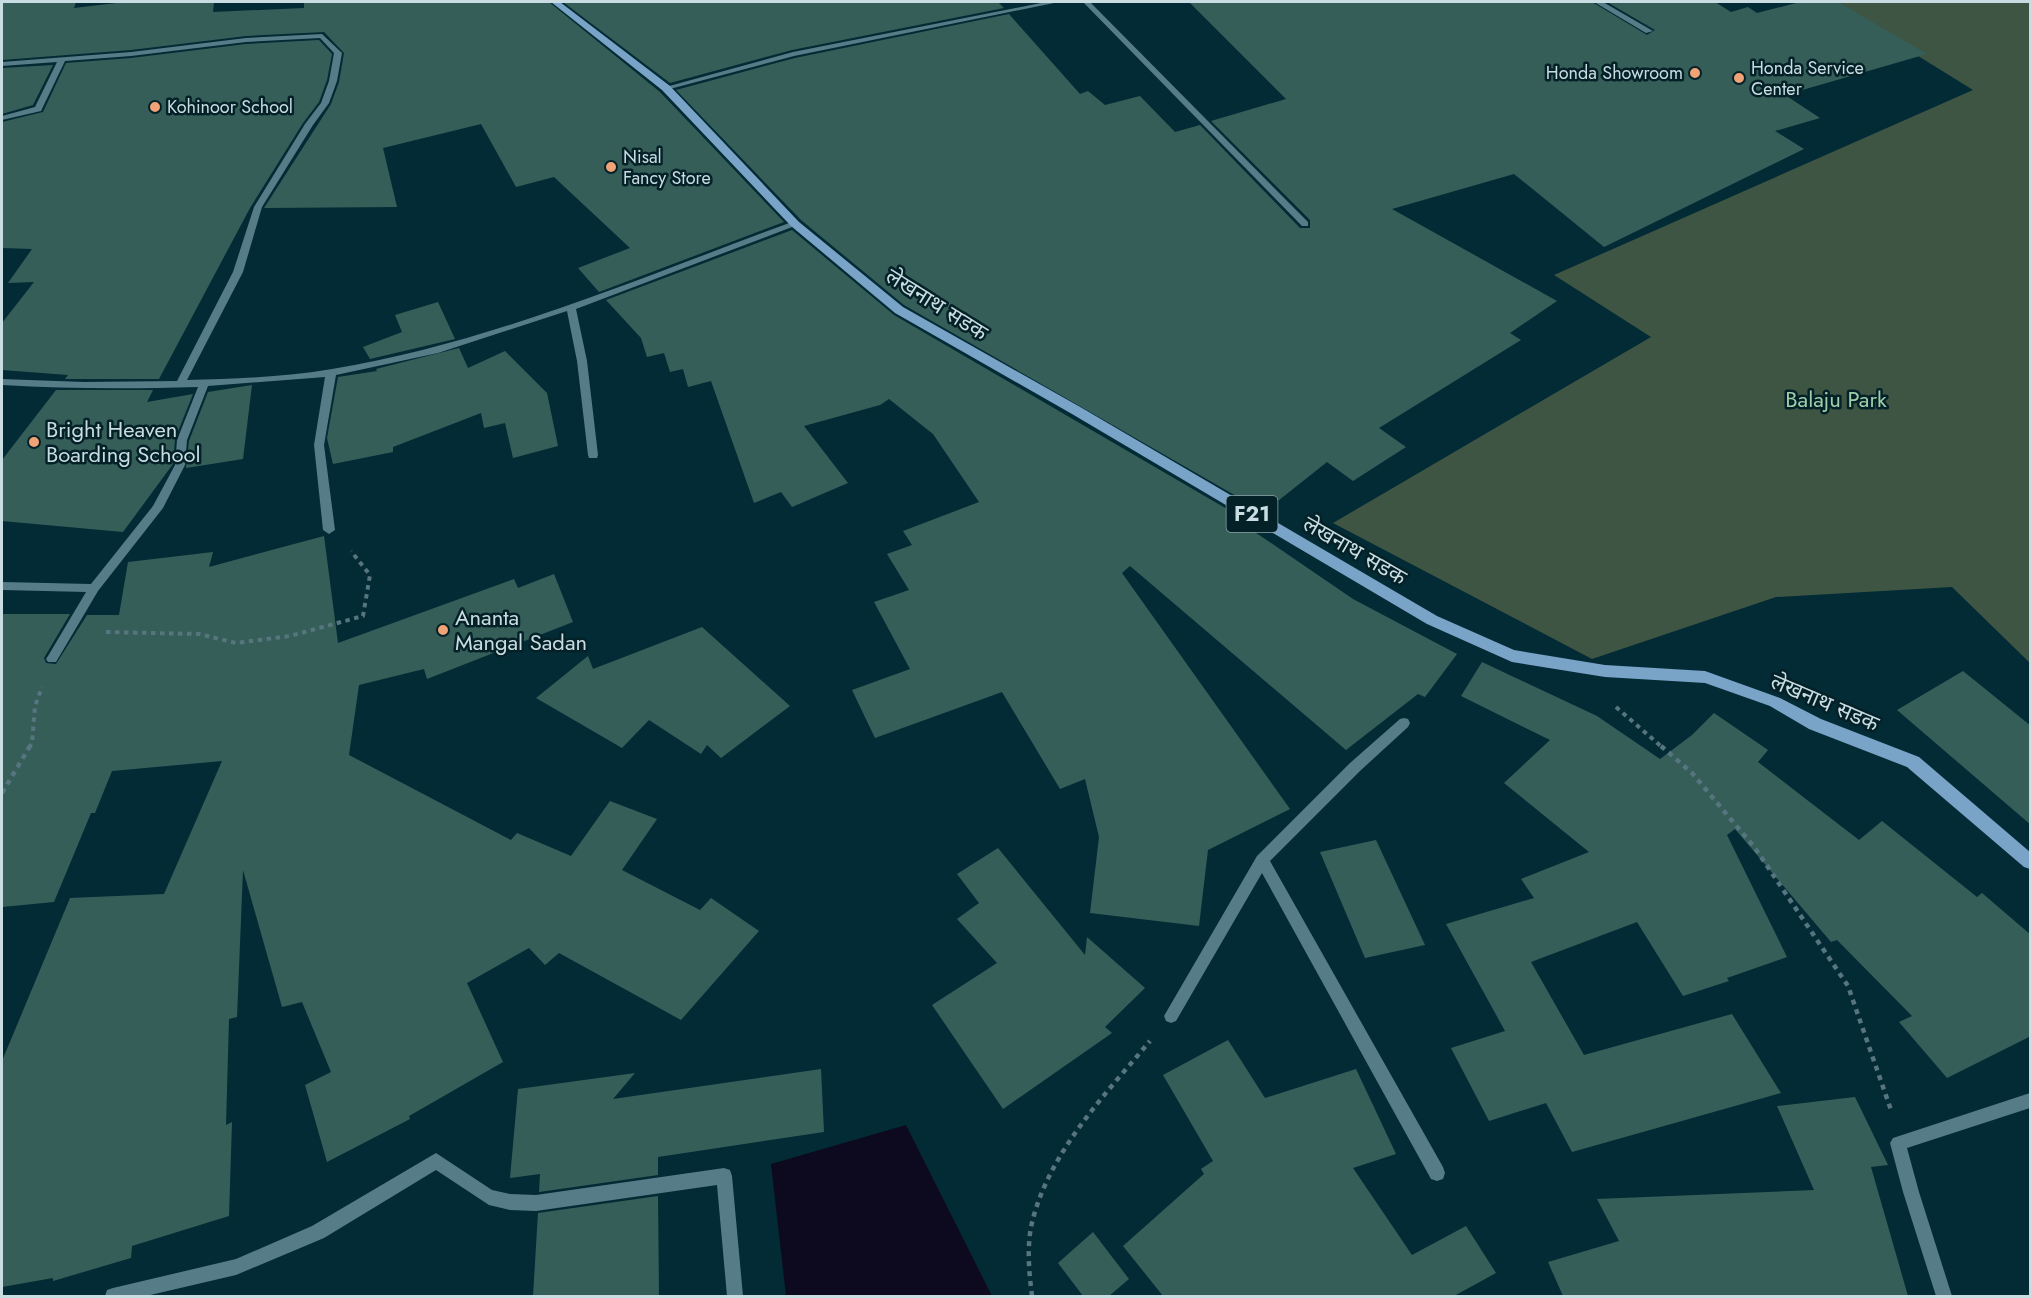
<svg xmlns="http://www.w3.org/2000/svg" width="2032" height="1298" font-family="Jost,'Noto Sans Devanagari',sans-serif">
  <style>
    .green { fill: #3e5544 }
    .water { fill: #0d0a1f }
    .building { fill: #365e59 }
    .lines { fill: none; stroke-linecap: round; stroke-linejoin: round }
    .path-far1 { stroke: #56757e; stroke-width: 4; stroke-dasharray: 4.5 4.5; stroke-linecap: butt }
    .path { stroke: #56757e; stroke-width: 4.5; stroke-dasharray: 5 5; stroke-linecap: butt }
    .service { fill: #567c87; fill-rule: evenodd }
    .minor { fill: #567c87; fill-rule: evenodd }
    .tertiary { fill: #567c87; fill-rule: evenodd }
    .primary { fill: #79a3c7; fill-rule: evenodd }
    .poi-dot { fill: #efa377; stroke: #042128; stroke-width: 2 }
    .labels { text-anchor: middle; stroke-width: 5; stroke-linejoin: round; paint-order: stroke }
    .far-poi-label { font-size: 18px; fill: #c8dce2; stroke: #042128; text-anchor: start }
    .shield { fill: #042128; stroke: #8da4aa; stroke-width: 1.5 }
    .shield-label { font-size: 21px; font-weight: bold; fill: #c8dce2 }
    .street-label { font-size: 22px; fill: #c8dce2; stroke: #042128 }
    .park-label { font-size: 22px; fill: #9fcfaa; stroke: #042128 }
    .poi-label { font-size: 22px; fill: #c8dce2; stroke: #042128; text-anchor: start }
  </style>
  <rect width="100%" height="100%" fill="#032b35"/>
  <path class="green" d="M1831,2h199v661l-78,-76 -176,10 -184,62 -259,-136 318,-186 -97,-62 419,-185z"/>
  <path class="water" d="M906,1125l86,171h-206l-15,-132z"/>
  <path class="building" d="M2,2h74l-2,6 51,-6h89l-1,10 91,-4v-6h245l111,90 124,130 -185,70 -21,-24 52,-20 -76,-71 -38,10 -35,-63 -98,24 14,59 -133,1 67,-104 8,-22 5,-29 -20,-21 -78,4 -115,14 -129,10z
    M563,2h435l6,6 -212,42 -122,33z
    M1189,2h403l55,33 8,-5 -48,-28h108l16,10 17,-5 9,6 43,-11h38l89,52 -142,41 35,23 -45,13 29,18 -200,98 -90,-73 -122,35 165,92 -47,32 11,7 -142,88 27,19 -53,34 -26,-19 -63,50 -360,-207 -103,-85 -125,-130 119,-32 214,-44 71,80 8,-3 17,14 35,-9 35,36 25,-7 100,103h10v-8l-99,-99 75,-22z
    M319,40l13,14 -5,26 -8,22 -16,21 -53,85 -91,171h-94l3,-4 -66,-5v-47l32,-41 -26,1 24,-34 -30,-1v-126l41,-10 23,-49 65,-5 115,-14z
    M53,65l-20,40 -31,9v-46z
    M792,230l102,85 357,208 -5,3 107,73 104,55 -32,43 -7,-3 -72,56 -216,-184 -8,7 168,236 -82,41 -9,76 -109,-13 9,-76 -14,-58 -25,10 -58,-97 -127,46 -23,-48 58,-21 -36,-67 35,-12 -22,-36 25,-9 -9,-14 76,-29 -46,-68 -44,-35 -9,6 -76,21 44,57 -56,24 -11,-15 -27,11 -43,-122 -23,6 -5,-18 -13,3 -6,-19 -17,4 -6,-19 -35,-38z
    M438,302l17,37 -85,20 -7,-12 39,-15 -7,-17z
    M459,348l9,20 37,-17 42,42 11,53 -45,12 -8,-35 -21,5 -3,-15 -88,34v5l-60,12 -6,-26 11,-61 39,-6 -1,-2z
    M252,385l-9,74 -57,9 3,-27 19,-49z
    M56,390h97l-6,12 46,-8 -18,45 -2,25 -50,68 -121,-11v-61z
    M324,536l14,107 176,-64 4,9 36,-14 19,48 -146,57 -3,-10 -65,16 -10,70 162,85 6,-7 54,23 39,-55 47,18 -35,51 78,40 11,-12 48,33 -78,89 -122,-67 -14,12 -16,-17 -62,35 36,79 -94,54 1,3 -83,43 -22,-77 26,-13 -29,-70 -20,5 -39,-137 -6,147 -8,2 -3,106 6,-3 -3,94 -97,30 -1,12 -78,23v-3l-51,9v-226l68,-163 94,-4 58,-133 -110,10 -17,42h-4l-37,89 -52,5v-293h68l-26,44 2,5 10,1 31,-49h32l9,-53 85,-10 -4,15z
    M702,627l88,79 -69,52 -14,-13 -6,9 -52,-34 -27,28 -86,-50 52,-42 5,13z
    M1482,662l115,54 63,43 32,-24 22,-22 54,37 -10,12 101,78 23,-19 95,76 5,-4 49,42v101l-84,42 -48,-56 13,-6 -75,-76 -6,2 -96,-113 -8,6 60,122 -60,21 2,3 -46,15 -46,-74 -106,40 53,93 148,-41 49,79 -209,59 -26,-49 -57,18 -38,-73 54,-17 -59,-107 88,-26 -13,-19 68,-27 -85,-69 46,-43 -89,-44z
    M1963,671l68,55v99l-134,-115z
    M1376,840l49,105 -60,13 -45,-106z
    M998,848l87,107 2,-18 58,51 -40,39 7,6 -109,76 -71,-104 65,-42 -40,-44 22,-16 -22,-29z
    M1228,1040l37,58 91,-29 40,85 -43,14 59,87 54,-29 30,47 -42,23h-291l-40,-50 81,-72 -3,-5 12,-8 -50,-86z
    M821,1069l3,63 -166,25v18l-119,17 1,-18 -30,4 8,-89 117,-16 -22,26z
    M1855,1097l33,68 -17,2 37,129h-345l-15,-34 71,-21 -22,-42 217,-9 -37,-84z
    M658,1196l1,100h-126l5,-83z
    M1093,1232l36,47 -20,17h-26l-25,-33z"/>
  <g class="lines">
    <path class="path-far1" d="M106,632l93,2 37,9 54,-7 73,-20 7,-41 -19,-24
      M1616,707l47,41
      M29,748l3,-5 3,-37 7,-19"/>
    <path class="path" d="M1661,746l31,27 63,75 93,138 43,124
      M2,793l28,-47
      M1032,1296c-3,-23 -5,-47 -1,-69 16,-73 73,-131 119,-186"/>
    <path class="service" d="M1594,2h9l50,29 -7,2z"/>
    <path class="minor" d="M1083,2h7l218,220v4h-6z
      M322,34l20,19 -5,28 -8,22 -16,22 -51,82 -19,65 -56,108c47,-1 98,-3 145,-11 158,-26 310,-92 460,-147h6l2,2 -224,85 11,52 11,94 -1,3h-8l-1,-3 -11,-94 -10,-50 -129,42 -102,22 -12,70 11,85 -6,4 -6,-4 -9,-85 11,-68 -117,9 -21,54 -2,25 -22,43 -65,83 -42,71h-8l-2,-3 2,-3 38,-64 -84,-2v-8l89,2 62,-78 22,-41 2,-25 21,-53c-65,2 -131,2 -196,-2v-6l82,3 93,-1 56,-109 21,-65 51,-83 16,-21 8,-22 5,-28 -14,-15 -74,4 -115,14 -66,5 -24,50 -39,9v-4l33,-9 22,-45 -55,4v-4l129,-10 115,-14z
      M1404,718l4,1 2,4 -2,4 -48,44 -90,90 173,306 2,6 -2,6 -6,2 -6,-2 -169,-306 -86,148 -5,2 -5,-2 -2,-5 93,-160 93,-93 50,-44z
      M2030,1093v15l-123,40 12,44 33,104h-16l-33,-104 -13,-49 3,-5z
      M436,1153l56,37 18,4 26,1 188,-27 6,2 2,6 11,120h-16l-10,-111 -181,26 -26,-1 -21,-5 -53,-35 -112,68 -88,37 -90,21h-41l2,-6 6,-2 123,-29 76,-33z"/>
    <path class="tertiary" d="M1046,2h13l-265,54 -128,34 -4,-2 131,-36z"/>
    <path class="primary" d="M551,2h9l110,84 129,136 104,85 179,101 355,208 77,34 91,15 100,6 75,27 41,21 98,38 111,95v17l-6,-2 -117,-100 -98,-38 -39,-23 -65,-23 -100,-6 -93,-15 -85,-38 -355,-210 -177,-101 -104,-87 -129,-136z"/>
  </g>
  <g class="poi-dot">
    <circle cx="1695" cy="73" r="6"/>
    <circle cx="1739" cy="78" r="6"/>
    <circle cx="155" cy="107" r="6"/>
    <circle cx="611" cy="167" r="6"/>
    <circle cx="34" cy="442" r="6"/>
    <circle cx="443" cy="630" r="6"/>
  </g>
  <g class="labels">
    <g class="far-poi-label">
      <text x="1751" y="74">Honda Service<tspan x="1751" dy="21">Center</tspan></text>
      <text x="1683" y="79" text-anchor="end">Honda Showroom</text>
      <text x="167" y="113">Kohinoor School</text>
      <text x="623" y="163">Nisal<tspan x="623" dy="21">Fancy Store</tspan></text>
    </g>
    <rect class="shield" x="1226.5" y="496" width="51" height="36" rx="4.5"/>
    <g class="shield-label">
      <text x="1252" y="521">F21</text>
    </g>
    <g class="street-label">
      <text transform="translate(937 304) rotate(32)" y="8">लेखनाथ सडक</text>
      <text transform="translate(1355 550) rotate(30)" y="8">लेखनाथ सडक</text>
      <text transform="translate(1825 702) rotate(23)" y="8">लेखनाथ सडक</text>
    </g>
    <g class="park-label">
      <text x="1836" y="407">Balaju Park</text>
    </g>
    <g class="poi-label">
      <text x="46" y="437">Bright Heaven<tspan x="46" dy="25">Boarding School</tspan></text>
      <text x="455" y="625">Ananta<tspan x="455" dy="25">Mangal Sadan</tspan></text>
    </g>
  </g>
  <rect width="2032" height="1298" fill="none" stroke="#c8dce2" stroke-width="6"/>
</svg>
